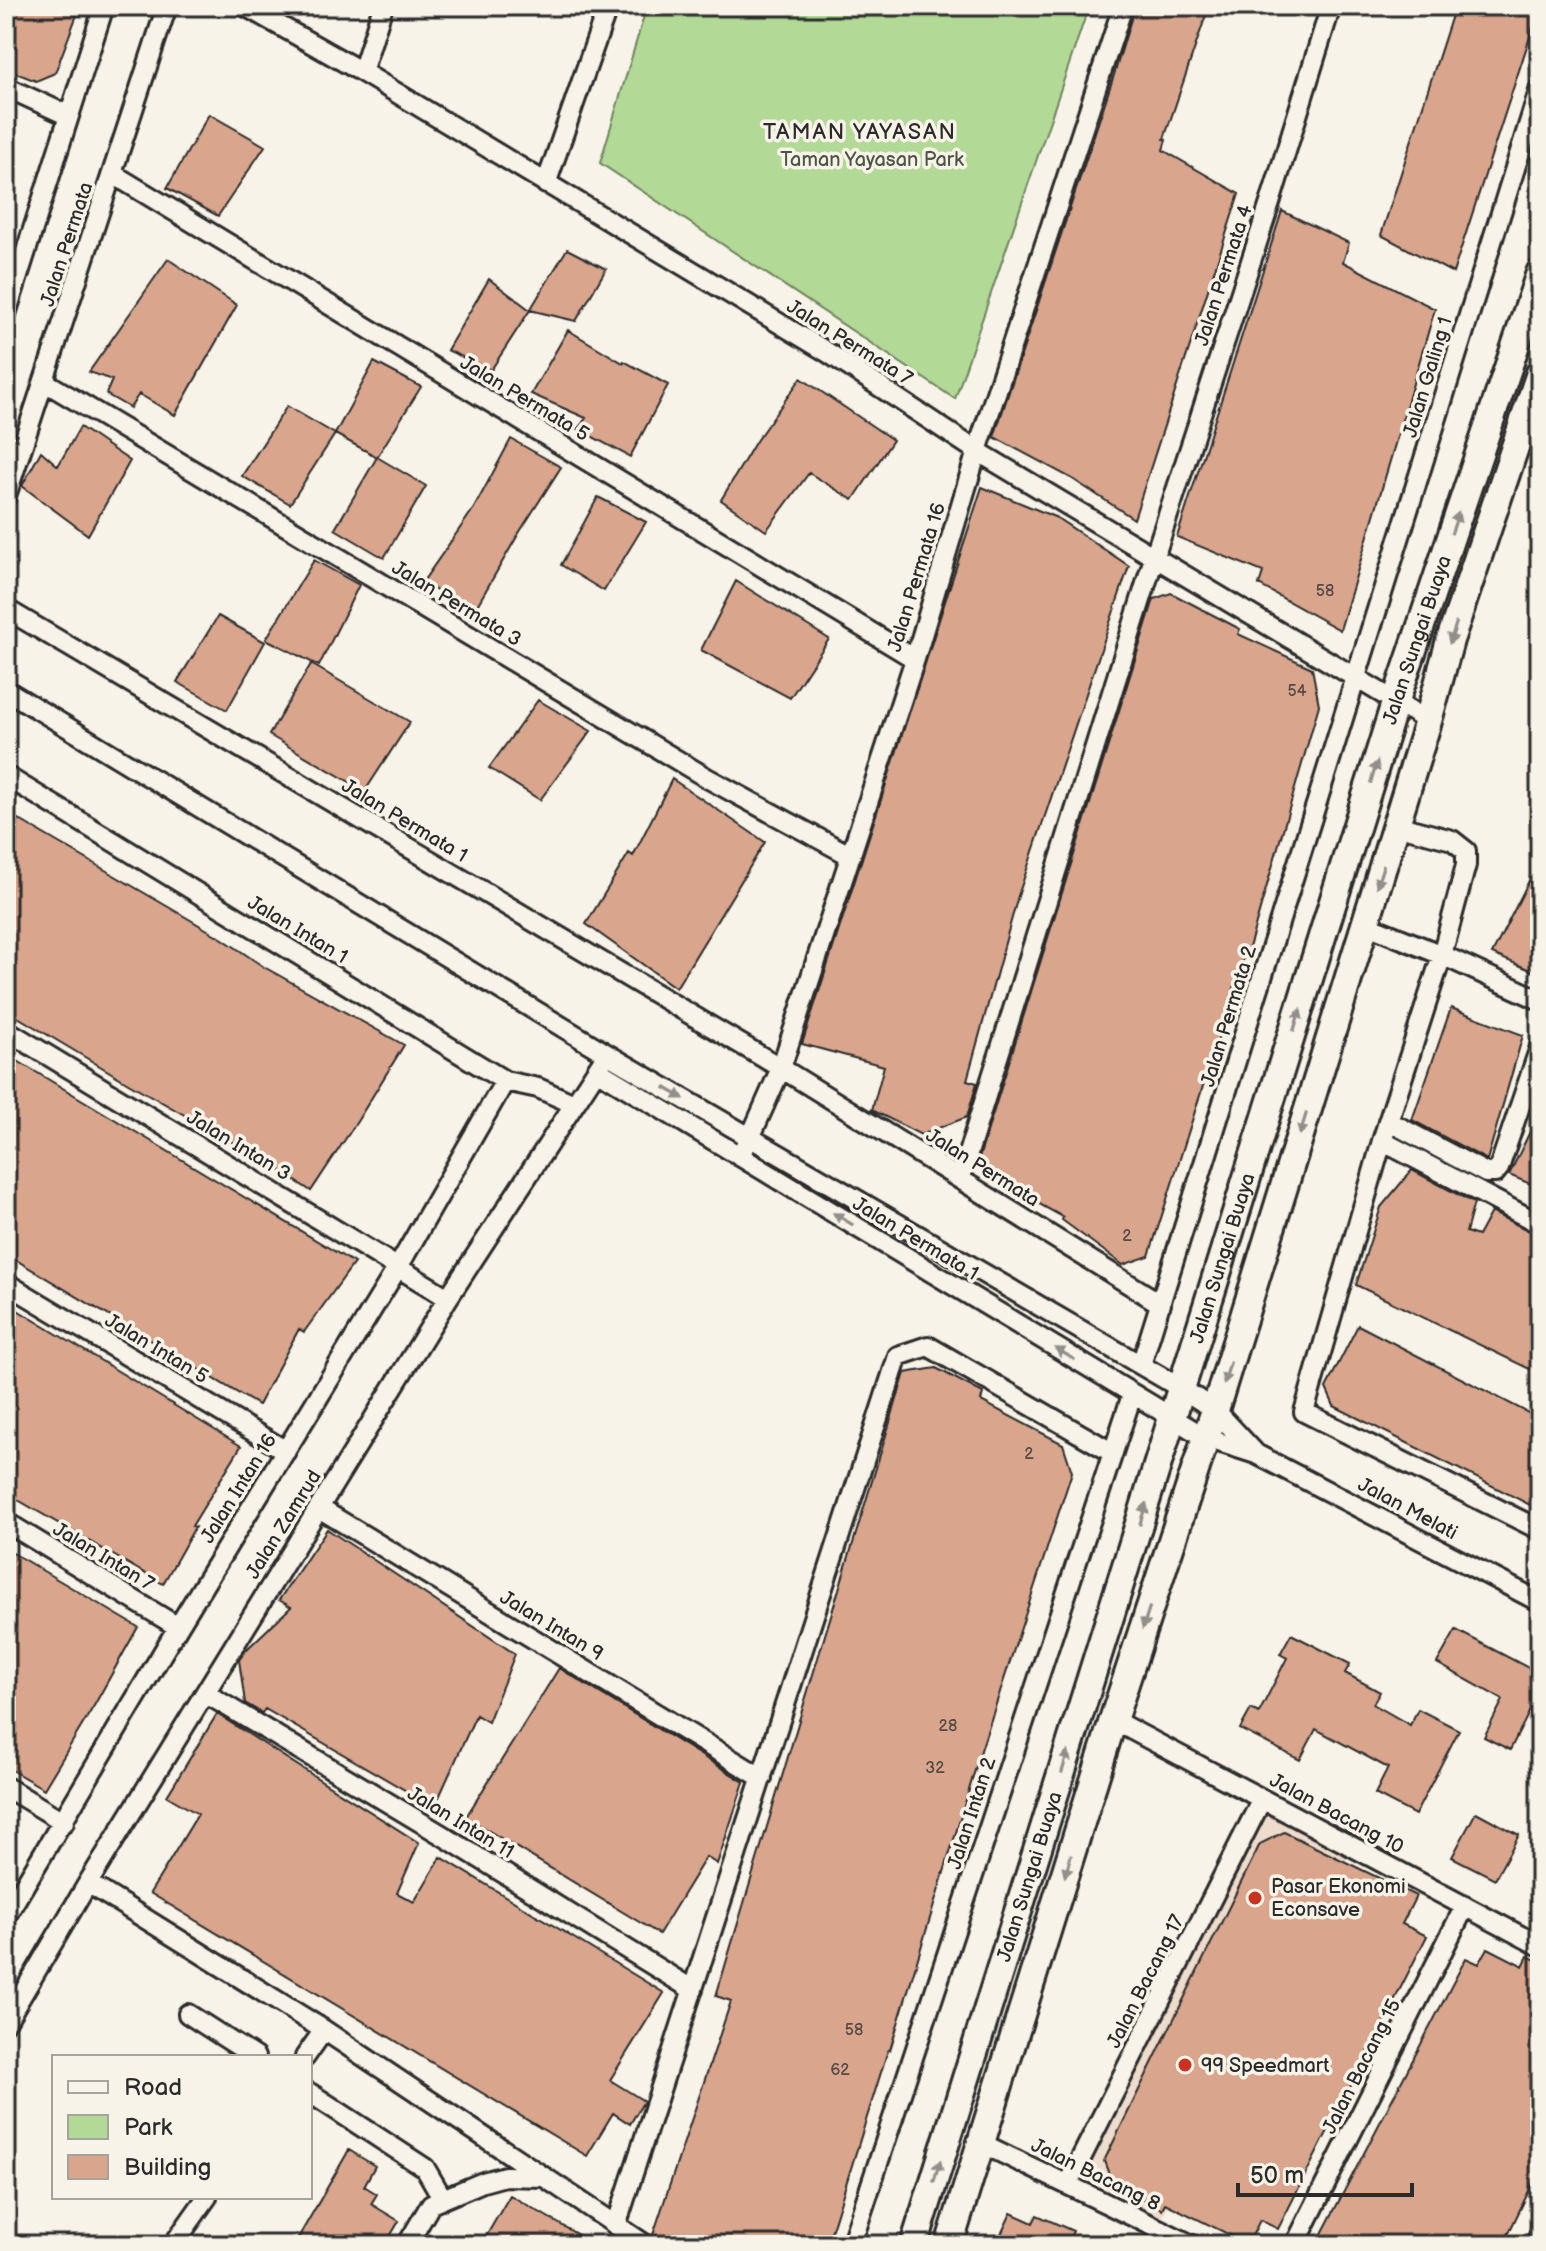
<svg xmlns="http://www.w3.org/2000/svg" width="1546" height="2251" font-family="'Balsamiq Sans',sans-serif">
  <style>
    .built { fill: #eedccd }
    .green { fill: #b2d995; stroke: #6e8260; stroke-width: 2 }
    .building { fill: #d9a58d; stroke: #2b2b2b; stroke-width: 2 }
    .lines { fill: none; stroke-linecap: round; stroke-linejoin: round }
    .street-casing { stroke: #2b2b2b; stroke-width: 24 }
    .secondary-casing { stroke: #2b2b2b; stroke-width: 32 }
    .street { stroke: #f7f3e8; stroke-width: 18 }
    .secondary { stroke: #f7f3e8; stroke-width: 26 }
    .oneway { fill: #918f8a }
    .poi-dot { fill: #c8321e; stroke: #f7f3e8; stroke-width: 3 }
    .labels { text-anchor: middle; stroke-width: 7; stroke-linejoin: round; paint-order: stroke }
    .number-label { font-size: 16px; fill: #564a44 }
    .park-label { font-size: 20px; fill: #4d5646; stroke: #f7f3e8 }
    .street-label { font-size: 20px; fill: #2b2b2b; stroke: #f7f3e8 }
    .poi-label { font-size: 20px; fill: #2b2b2b; stroke: #f7f3e8; text-anchor: start }
    .neighbourhood-label { font-size: 22px; letter-spacing: 2px; fill: #2b2b2b; stroke: #f7f3e8 }
  </style>
  <rect width="100%" height="100%" fill="#f7f3e8"/>
  <filter id="ink" filterUnits="userSpaceOnUse"><feTurbulence type="fractalNoise" baseFrequency=".0125" numOctaves="2"/><feDisplacementMap in="SourceGraphic" scale="16" xChannelSelector="R" yChannelSelector="G"/><feConvolveMatrix kernelMatrix="1 2 1 2 8 2 1 2 1" color-interpolation-filters="sRGB"/></filter>
  <g filter="url(#ink)">
    <path class="built" d="M1266,1812l83,43 -188,364 -81,-39z"/>
    <path class="green" d="M647,6h442l-134,393 -355,-236z"/>
    <path class="building" d="M6,6h60l12,6 -23,61 -19,8 -30,-12z
      M1135,6h74l-45,133 2,1 -3,10 76,44 -105,325 -63,-41 -77,-41 120,-362z
      M1455,6h85l-87,267 -72,-38z
      M209,114l56,32 -47,70 -51,-28z
      M1282,211l67,32 -6,19 92,47 -95,321 -81,-45 4,-13 -86,-35z
      M567,249l39,20 -30,52 -46,-11z
      M168,259l69,46 -62,110 -36,-21 -9,14 -24,-14 6,-14 -23,-8z
      M489,279l41,31 -39,60 -44,-20z
      M568,330l55,33 1,-2 44,24 -38,72 -52,-28 8,-11 -55,-24z
      M374,362l47,25 -44,70 -42,-23z
      M801,378l92,62 -40,60 -44,-27 -43,58 -45,-31 35,-59z
      M287,406l48,28 -45,70 -48,-28z
      M80,427l50,34 -42,74 -66,-49 19,-35 17,15z
      M511,439l50,28 -42,66 -45,78 -52,-28 52,-75z
      M377,457l49,29 -42,72 -49,-29z
      M982,487l75,31 72,48 -111,330 -51,184 10,3 -10,34 -46,18 -49,-25 12,-44 -82,-22z
      M598,497l48,25 -42,69 -43,-26z
      M314,560l45,25 -40,81 -53,-27z
      M736,581l93,58 -39,59 -89,-48z
      M1171,593l69,36 -2,5 74,34 7,37 -73,253 -2,-1 -95,299 -26,9 -61,-45 1,-3 -80,-44 -4,-15 175,-559z
      M218,616l47,26 -38,68 -50,-28z
      M311,664l99,58 -45,69 -96,-56z
      M538,700l53,31 -51,69 -51,-32z
      M672,779l93,63 -89,146 -90,-64 43,-71 4,3z
      M6,812l217,127 41,28 140,78 -46,75 -47,71 -44,-29 -137,-78 -124,-74z
      M1540,859v115l-48,-20z
      M1451,1008l72,27 -36,125 -75,-40z
      M6,1054l348,209 -50,69 -5,-3 -41,76 -252,-151z
      M1540,1111v77l-31,-13z
      M1412,1170l62,33 -8,29 12,4 13,-24 49,24v138l-184,-89 25,-78z
      M6,1303l235,143 -49,80 3,1 -32,57 -157,-91z
      M1358,1325l182,94v91l-206,-104 -8,-18z
      M936,1368l47,25 -2,8 82,43 9,28 -90,275 -92,303h-2l-61,195h-157l-13,-4 -4,-6 78,-234 -15,-5 87,-289 102,-334z
      M327,1529l188,125 -27,68 -12,-7 -40,89h-7l-164,-95 -3,4 -17,-10 -6,-43 7,-10 45,-43 -12,-7z
      M6,1549l132,78 -43,77 -51,85 -38,-22z
      M1456,1630l84,44v17l-30,59 -26,-13 19,-37 -66,-37z
      M1291,1634l59,30 -5,9 35,19 -7,12 37,21 8,-16 41,21 -44,85 -40,-21 13,-26 -72,-39 -16,31 -60,-31 11,-20 8,4 28,-55 -7,-4z
      M559,1668l185,114 -27,82 -11,-7 -47,77 -193,-117z
      M217,1714l202,129 -22,50 17,9 27,-45 223,136 -54,87 34,21 -14,23 -17,-11 -26,43 -437,-263 48,-79 -31,-18z
      M1476,1812l43,23 -24,44 -43,-22z
      M1284,1832l132,64 -14,28 25,12 -149,293 -18,-9 -12,24 -83,-41 -3,6 -49,-24 -9,-24 156,-317z
      M1488,1948l35,18 5,-10 12,6v206l-37,77h-187l150,-287 13,6z
      M349,2150l26,16 -11,20 13,8 -6,10 28,17 -14,24h-91z
      M510,2195l19,11 66,39h-114z
      M1011,2213l22,10 4,-8 36,16 -6,14h-71z"/>
    <g class="lines">
      <g class="street-casing">
        <path id="street" d="M245,6l117,66 465,280 150,99 451,270
          M362,72l21,-66
          M6,87l63,29
          M113,174l802,485
          M546,184l62,-178
          M6,314l98,-308
          M45,382l662,396 144,78
          M6,496l161,-490
          M6,609l775,459 380,236
          M6,690l601,364 575,335 33,21 41,44
          M6,776l499,305 33,7 36,16
          M1396,825l56,15 14,11v14l-24,90 -60,186 -78,271 236,118
          M1365,924l77,31 98,45
          M6,1030l442,268
          M597,1070l609,368 50,16 284,148
          M1388,1121l98,52h9l4,-5 41,-121
          M1382,1141l158,83
          M739,1156l11,-18 31,-70 134,-409 62,-208 146,-445
          M960,1179l194,-621 116,-355 61,-197
          M6,1283l280,168
          M1141,1365l399,-1277
          M319,1508l443,270
          M6,1522l172,105
          M205,1693l237,142 251,155
          M1113,1720l427,226
          M6,1787l58,35
          M88,1883l236,147 322,215
          M6,1916l172,-289 220,-360 107,-186
          M188,2014l67,43
          M6,2022l82,-139 360,-585 159,-244
          M305,2057l19,-27
          M310,2093l115,75 18,31
          M981,2143l211,102
          M1068,2184l194,-385
          M616,2226l282,-870 30,-10 185,107
          M173,2245l34,-48
          M407,2245l24,-41 52,-22 22,-6 38,1
          M851,2245l281,-850
          M1295,2245l170,-339
          M1535,2245l5,-11"/>
      </g>
      <g class="secondary-casing">
        <g id="secondary">
          <path id="s1" d="M914,2245l481,-1542 145,-430"/>
          <path d="M949,2245l164,-525 102,-310 213,-689 22,-81 90,-267"/>
        </g>
      </g>
      <use href="#street" class="street"/>
      <use href="#secondary" class="secondary"/>
    </g>
    <defs><path id="oneway-solid" d="M-6-.8H1V-3.2L6.5 0L1 3.2V.8H-6Z" transform="scale(2)"/></defs>
    <g class="oneway">
      <use href="#oneway-solid" transform="translate(1455 523) rotate(-71)"/>
      <use href="#oneway-solid" transform="translate(1453 633) rotate(108)"/>
      <use href="#oneway-solid" transform="translate(1374 772) rotate(-73)"/>
      <use href="#oneway-solid" transform="translate(1380 876) rotate(107)"/>
      <use href="#oneway-solid" transform="translate(1297 1020) rotate(-73)"/>
      <use href="#oneway-solid" transform="translate(674 1093) rotate(30)"/>
      <use href="#oneway-solid" transform="translate(1303 1124) rotate(107)"/>
      <use href="#oneway-solid" transform="translate(843 1219) rotate(-149)"/>
      <use href="#oneway-solid" transform="translate(1065 1354) rotate(-149)"/>
      <use href="#oneway-solid" transform="translate(1227 1373) rotate(107)"/>
      <use href="#oneway-solid" transform="translate(1143 1514) rotate(-73)"/>
      <use href="#oneway-solid" transform="translate(1146 1618) rotate(108)"/>
      <use href="#oneway-solid" transform="translate(1065 1762) rotate(-73)"/>
      <use href="#oneway-solid" transform="translate(1068 1866) rotate(107)"/>
      <use href="#oneway-solid" transform="translate(937 2171) rotate(-73)"/>
    </g>
  </g>
  <g class="poi-dot">
    <circle cx="1255" cy="1898" r="8"/>
    <circle cx="1185" cy="2065" r="8"/>
  </g>
  <g class="labels">
    <g class="number-label">
      <text x="1325" y="596">58</text>
      <text x="1297" y="696">54</text>
      <text x="1127" y="1241">2</text>
      <text x="1029" y="1459">2</text>
      <text x="948" y="1731">28</text>
      <text x="935" y="1773">32</text>
      <text x="854" y="2035">58</text>
      <text x="840" y="2075">62</text>
    </g>
    <g class="park-label">
      <text x="872" y="166">Taman Yayasan Park</text>
    </g>
    <g class="street-label">
      <text transform="translate(66 244) rotate(-72)" y="7">Jalan Permata</text>
      <text transform="translate(1223 275) rotate(-72)" y="7">Jalan Permata 4</text>
      <text transform="translate(850 342) rotate(32)" y="7">Jalan Permata 7</text>
      <text transform="translate(1427 377) rotate(-73)" y="7">Jalan Galing 1</text>
      <text transform="translate(525 398) rotate(31)" y="7">Jalan Permata 5</text>
      <text transform="translate(916 577) rotate(-73)" y="7">Jalan Permata 16</text>
      <text transform="translate(457 603) rotate(31)" y="7">Jalan Permata 3</text>
      <text dy="7" stroke="none"><textPath href="#s1" startOffset="1682">Jalan Sungai Buaya</textPath></text>
      <text transform="translate(405 820) rotate(31)" y="7">Jalan Permata 1</text>
      <text transform="translate(298 929) rotate(31)" y="7">Jalan Intan 1</text>
      <text transform="translate(1228 1016) rotate(-73)" y="7">Jalan Permata 2</text>
      <text transform="translate(239 1145) rotate(31)" y="7">Jalan Intan 3</text>
      <text transform="translate(983 1167) rotate(32)" y="7">Jalan Permata</text>
      <text transform="translate(916 1238) rotate(31)" y="7">Jalan Permata 1</text>
      <text dy="7" stroke="none"><textPath href="#s1" startOffset="1034">Jalan Sungai Buaya</textPath></text>
      <text transform="translate(157 1348) rotate(31)" y="7">Jalan Intan 5</text>
      <text transform="translate(238 1488) rotate(-58)" y="7">Jalan Intan 16</text>
      <text transform="translate(1408 1508) rotate(28)" y="7">Jalan Melati</text>
      <text transform="translate(283 1524) rotate(-58)" y="7">Jalan Zamrud</text>
      <text transform="translate(104 1556) rotate(31)" y="7">Jalan Intan 7</text>
      <text transform="translate(552 1625) rotate(31)" y="7">Jalan Intan 9</text>
      <text transform="translate(971 1813) rotate(-72)" y="7">Jalan Intan 2</text>
      <text transform="translate(1337 1813) rotate(28)" y="7">Jalan Bacang 10</text>
      <text transform="translate(461 1822) rotate(31)" y="7">Jalan Intan 11</text>
      <text dy="7" stroke="none"><textPath href="#s1" startOffset="386">Jalan Sungai Buaya</textPath></text>
      <text transform="translate(1145 1981) rotate(-63)" y="7">Jalan Bacang 17</text>
      <text transform="translate(1361 2066) rotate(-63)" y="7">Jalan Bacang 15</text>
      <text transform="translate(1096 2174) rotate(26)" y="7">Jalan Bacang 8</text>
    </g>
    <g class="poi-label">
      <text x="1271" y="1893">Pasar Ekonomi<tspan x="1271" dy="23">Econsave</tspan></text>
      <text x="1201" y="2072">99 Speedmart</text>
    </g>
    <g class="neighbourhood-label">
      <text x="860" y="139">TAMAN YAYASAN</text>
    </g>
  </g>
  <rect width="1546" height="2251" fill="none" stroke="#f7f3e8" stroke-width="32"/>
  <rect x="16" y="16" width="1514" height="2219" fill="none" stroke="#2b2b2b" stroke-width="3" filter="url(#ink)"/>
  <rect x="52" y="2055" width="260" height="144" fill="#f7f3e8" stroke="#a5a39c" stroke-width="2"/>
  <rect x="68" y="2081" width="40" height="12" fill="#f7f3e8" stroke="#a5a39c" stroke-width="2"/>
  <text x="124" y="2095" font-size="24" fill="#2b2b2b">Road</text>
  <rect x="68" y="2115" width="40" height="24" fill="#b2d995" stroke="#a5a39c" stroke-width="2"/>
  <text x="124" y="2135" font-size="24" fill="#2b2b2b">Park</text>
  <rect x="68" y="2155" width="40" height="24" fill="#d9a58d" stroke="#a5a39c" stroke-width="2"/>
  <text x="124" y="2175" font-size="24" fill="#2b2b2b">Building</text>
  <path d="M1238 2183v12h174v-12" fill="none" stroke="#2b2b2b" stroke-width="4"/>
  <text x="1250" y="2183" font-size="24" fill="#2b2b2b" stroke="#f7f3e8" stroke-width="6" paint-order="stroke">50 m</text>
</svg>
